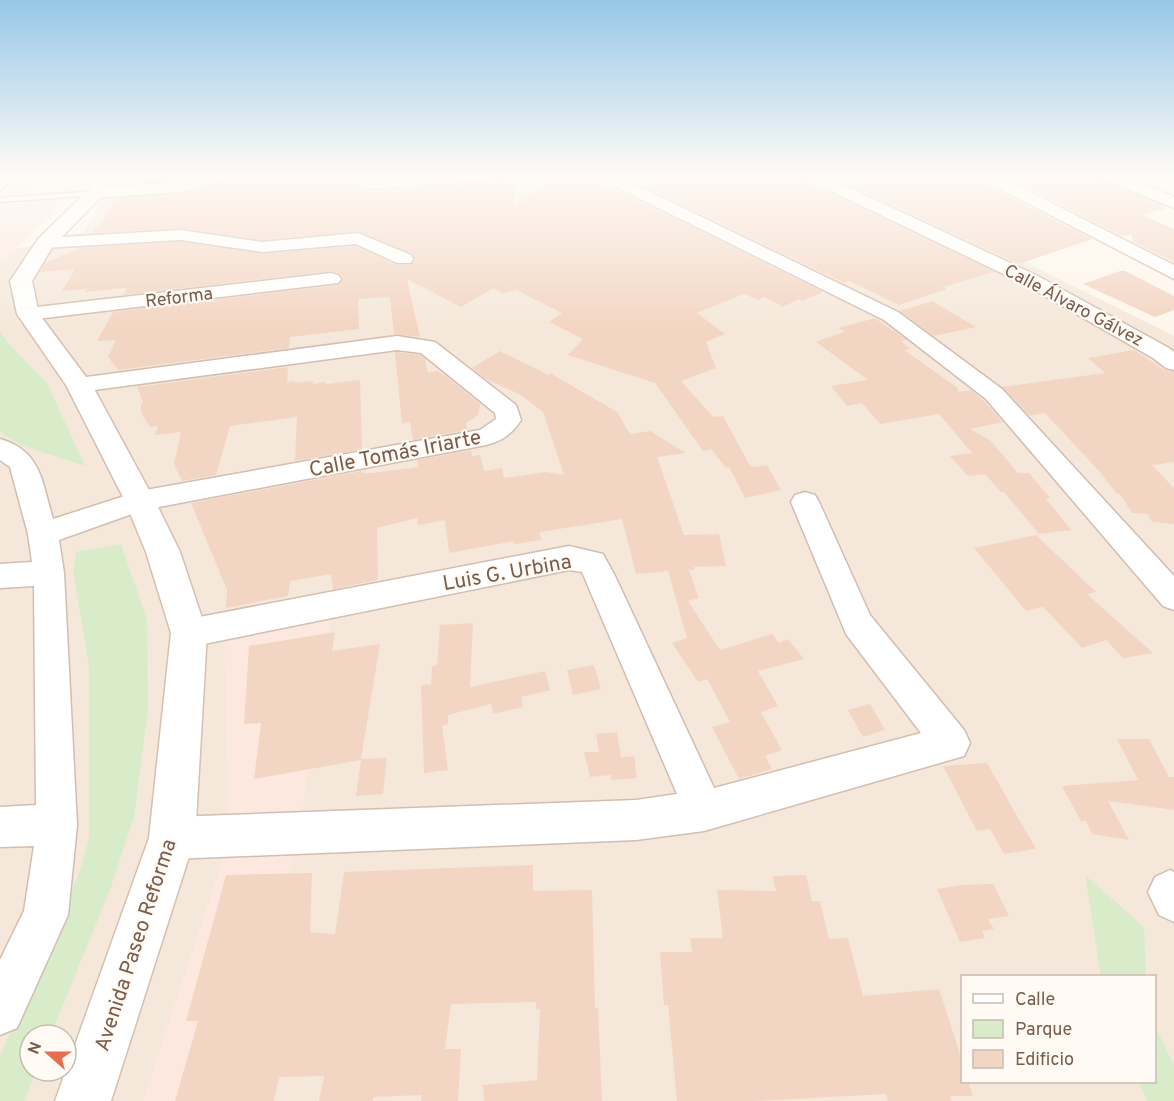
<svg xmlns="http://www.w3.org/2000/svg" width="1174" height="1101" font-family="Overpass,sans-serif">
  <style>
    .residential { fill: #f5e8da; fill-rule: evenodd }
    .commercial { fill: #fde8e0 }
    .green { fill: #d8ecc9 }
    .building { fill: #f3d5c3 }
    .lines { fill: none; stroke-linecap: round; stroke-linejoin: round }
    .lane-casing { stroke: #d1beb0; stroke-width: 3 }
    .street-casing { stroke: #d1beb0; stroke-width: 3 }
    .secondary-casing { stroke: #d6c0b0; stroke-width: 3 }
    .lane { fill: #fff; fill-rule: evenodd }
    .street { fill: #fff; fill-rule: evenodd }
    .secondary { fill: #fff; fill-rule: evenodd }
    .labels { text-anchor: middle; stroke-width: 4.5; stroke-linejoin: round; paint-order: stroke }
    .far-street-label { font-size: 18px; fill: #7a5c4d; stroke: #fffaf3 }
    .street-label { font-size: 21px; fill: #7a5c4d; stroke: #fffaf3 }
  </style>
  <rect width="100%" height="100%" fill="#fdf6ec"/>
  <path class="residential" d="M118,175h732l324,161v765h-1174v-848l83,-20zM962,976h192v106h-192zM30,1035h36v36h-36z"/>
  <path class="commercial" d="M0,175h43l-8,14 41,-1 -7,11 -68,64 -1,6z
    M332,609l-34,229 -62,263h-93l86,-261 -5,-213z"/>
  <path class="green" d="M0,331l8,12 39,40 38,83 -62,-20 -23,-14z
    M121,544l26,76 1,90 -14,107 -23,70 -60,148h-21v36h6l-12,30h-24v-45l80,-185 9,-33v-172l-16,-94 3,-20z
    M1085,875l59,52 2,49h-45z
    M1155,1026l19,39v36h-27l-8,-19h15z"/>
  <path class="building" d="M131,175h66l-16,5 -55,4z
    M233,175h127l-2,10 10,6 128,-9 9,-5h9l1,29 30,-24 14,-6 12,3 6,-2 38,12 208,103 -21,9 -3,-2 -16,8 -18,-10 -7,3 -14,-6 -47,19 28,21 -19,8 10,26 -35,13 32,36 10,-1 26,48 4,3 14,-2 14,25 -36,8 -16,-31 -3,1 -15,-19 -8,2 -48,-68 -87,-28 15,-16 -34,-17 13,-9 -46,-23 -14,3 -8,-5 -33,19 -54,-28 13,58 -26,-3 -4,-37 -32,2 1,30 -69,8 -1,11 -171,22 -10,-13 8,-17 -19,1 16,-29 225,-27 5,-7 -4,-5 -8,-2 -208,24 4,-7 -42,4 2,-3 -25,2 13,-22 -35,3 5,-9 36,-15 99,-6 82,12 94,-8 40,19h15l4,-5 -3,-7 -54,-22 -96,9 -82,-12 -88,5 3,-5h4l17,-29 67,-5 46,-14z
    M660,175h139l4,5 192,92 -52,15 4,2 -48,16 -50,-24 -5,2 -201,-97 26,-4z
    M827,175h147l4,5 114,59 -73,25z
    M1001,175h92l74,33 -25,7 32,14v33l-40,-20 -3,-8 -9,2z
    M1120,271h5l49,25v14l-19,7 -72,-33z
    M932,301l44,26 -42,9 -34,-25z
    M875,318l32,22 -6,1 9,8 -6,1 54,38v4l13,-2 13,11 19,21 -33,7 21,12 27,32h11l21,25 -4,1 25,31 -32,4 -35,-42h-3l-16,-18 -17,2 -18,-20 22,-3 -33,-39 -59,10 -18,-21 -15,3 -16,-20 37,-6 -52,-38 28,-10 -5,-4z
    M1134,350l31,20 9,2v90l-22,3 22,23v36l-22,-2 -5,-8 -15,-1 -12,-19h-3l-18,-23 -54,-58 -15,3 -28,-29 103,-14 -17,-15z
    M500,351l49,24 1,-2 67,39 13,22 20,-3 36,22 -29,4 27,78 35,-1 7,32 -32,1v3h-5l10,28 -11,3 32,49 52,-16 7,9 9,-4 16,20 -46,12 20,35 -17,6 21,38 -17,6 7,13 -33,10 -27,-52 18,-5 -23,-43 -9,3 -26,-39 15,-5 -19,-67 -32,3 -14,-55 -82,13 1,8 -27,4v-3l-65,12 -4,-33 -27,5 -1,-7 -40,10 1,52 -45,9 -2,-15 -41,7 -2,15 -62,12 1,-18 -36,-87 171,-32v2h10l46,-6 -1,-7 54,-10 1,6 8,-1 4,16 18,-3 2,10 42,-6 18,3 -21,-63 -22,-17 -37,-17 -12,-10z
    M395,352l25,3 5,4 3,14 9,-2 10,6 33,27 -2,11 -12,8 1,7 -54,10 -3,-18 -8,2z
    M288,367l-1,15 8,-1v2l18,-2v3l13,-2v2l34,-4 2,69 -67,12 2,-44 -67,9 -14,49 -34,6 -8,-17 7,-32 -26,3 3,-9 -8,1 -9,-14v-8l2,-3 -6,-15z
    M1036,535l60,57 -9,2 66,59 -30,5 -17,-18 -24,8 -39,-41 -17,4 -52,-63z
    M473,623l-3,64 75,-16 5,19 -29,7 2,10 -30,7 -2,-10 -43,11v9l-6,2 6,44 -24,3 -3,-88 10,-1 1,-18 5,-1 3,-40z
    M335,632l-3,19 48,-7 -19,115 26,-1 -4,36 -27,2 5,-36 -107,19 7,-56 -17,1 5,-78z
    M594,665l7,24 -28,6 -6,-25z
    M870,704l15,26 -22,7 -15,-27z
    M617,732l4,25 13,-1 3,22 -26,2v-5l-21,2 -6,-25h15l-3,-18z
    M1117,739h32l20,38h5v33l-66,-9 21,39 -37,-6 -6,-13h-5l-19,-35 76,-6z
    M987,763l49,86 -32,5 -14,-25 -13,2 -34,-65z
    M533,865v26l59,-1 3,118 3,-1 4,94h-118l-1,-16 54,-5 3,-71 -4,1v-8l-85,2 -6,45h16l-3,52h-37l1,-6 -49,2v4h-54l5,-25 -45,1 -5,24h-99l23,-80h-12l40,-146 86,-2 -2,59 25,2 9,-62z
    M806,875l6,26h8l9,38 19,-1 15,58 76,-7 24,74v19h5l5,14h-23l2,5h-64l-2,-7 -131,7h-78l-9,-96h-4l-4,-53h32l-2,-14h33l-6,-48 59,1 -4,-15z
    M993,884l16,32 -21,3 6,10 -12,2 3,7 -25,4 -23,-53 24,-4z"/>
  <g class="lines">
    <g class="lane-casing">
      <path id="lane" d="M6,175h8l-14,16v-8z
        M98,191l1,2 -4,2 -95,7v-4z"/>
    </g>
    <g class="street-casing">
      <path id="street" d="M206,175h25l-3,3 -46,14 -87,6 -8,-5 8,-5 86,-6z
        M362,175h16l-1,4 52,-4h75l-8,5 -128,9 -8,-5z
        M595,175h20l283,137 104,77 172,187v34l-11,-4 -177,-207 -102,-79 -286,-142z
        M801,175h21l214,100 133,73 5,4v18l-8,-2 -13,-10 -131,-75 -218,-105z
        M976,175h20l178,90v14l-195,-101z
        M1098,175h22l54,22v11l-73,-30z
        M180,230l82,12 96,-9 53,22 2,4 -2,4h-14l-41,-19 -94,8 -82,-12 -135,8 -6,-1 -3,-4 3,-4 6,-1z
        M331,273l7,2 3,4 -3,4 -310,37 -7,-2 -3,-4 3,-4 7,-2z
        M397,336l38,6 81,63 5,15c-9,14 -19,21 -35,25l-343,65 -84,30 5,33 13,252 -9,90 -51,113 -17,7v-75l24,-49 10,-65 -34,1v-40l36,-2 -2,-219 -34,2v-24l32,-2 -4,-28 -18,-67 -10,-7v-21c42,12 42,44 53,80l87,-28 340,-61 16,-11 -1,-6 -74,-60 -24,-3 -318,42 -8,-2 -4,-5 4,-5 8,-2z
        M805,492l10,3 4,7 51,113 94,115 6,13 -6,13 -260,75 -68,9 -464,19 -15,-6 -6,-15 6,-15 15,-6 464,-17 41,-6 -95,-222 -13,-2 -380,77 -12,-4 -5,-10 5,-10 12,-4 380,-73 34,8 12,22 99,212 207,-55 -75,-99 -4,-10 -51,-122 4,-7z
        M1170,870l4,2v50l-15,-7 -11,-23 7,-15z"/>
    </g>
    <g class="secondary-casing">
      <path id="secondary" d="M98,175h16l-13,22 -48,49 -21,35 7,33 53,71 63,116 25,51 27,81 -12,205 -84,263h-56l94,-263 22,-205 -25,-81 -21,-51 -59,-116 -49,-71 -7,-33 28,-42 50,-49z"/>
    </g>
    <use href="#lane" class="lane"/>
    <use href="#street" class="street"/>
    <use href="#secondary" class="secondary"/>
  </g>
  <linearGradient id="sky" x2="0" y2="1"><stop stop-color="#97c7e8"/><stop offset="0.53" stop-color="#fefbf6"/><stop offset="1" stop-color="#fefbf6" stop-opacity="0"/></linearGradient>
  <rect width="1174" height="329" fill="url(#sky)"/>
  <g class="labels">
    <g class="far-street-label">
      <text transform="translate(179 297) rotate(-7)" y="6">Reforma</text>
      <text transform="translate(1074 305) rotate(28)" y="6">Calle Álvaro Gálvez</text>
    </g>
    <g class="street-label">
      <text transform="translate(395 453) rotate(-11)" y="7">Calle Tomás Iriarte</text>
      <text transform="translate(507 572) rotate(-10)" y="7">Luis G. Urbina</text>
      <text transform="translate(135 945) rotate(-72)" y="7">Avenida Paseo Reforma</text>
    </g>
  </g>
  <rect x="961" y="975" width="195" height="108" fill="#fffaf3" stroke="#cabbb1" stroke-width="1.5"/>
  <rect x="973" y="994" width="30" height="9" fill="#ffffff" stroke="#cabbb1" stroke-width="1.5"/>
  <text x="1015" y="1005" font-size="18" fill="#7a5c4d">Calle</text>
  <rect x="973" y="1020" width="30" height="18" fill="#d8ecc9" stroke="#cabbb1" stroke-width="1.5"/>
  <text x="1015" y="1035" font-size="18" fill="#7a5c4d">Parque</text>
  <rect x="973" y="1050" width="30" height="18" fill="#f3d5c3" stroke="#cabbb1" stroke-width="1.5"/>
  <text x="1015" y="1065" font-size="18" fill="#7a5c4d">Edificio</text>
  <g transform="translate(48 1053) rotate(291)"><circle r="28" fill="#fffaf3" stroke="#cabbb1" stroke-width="1.5"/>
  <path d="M0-4.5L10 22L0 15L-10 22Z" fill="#e76f51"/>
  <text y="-9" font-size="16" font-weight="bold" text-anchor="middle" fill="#7a5c4d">N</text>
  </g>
</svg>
